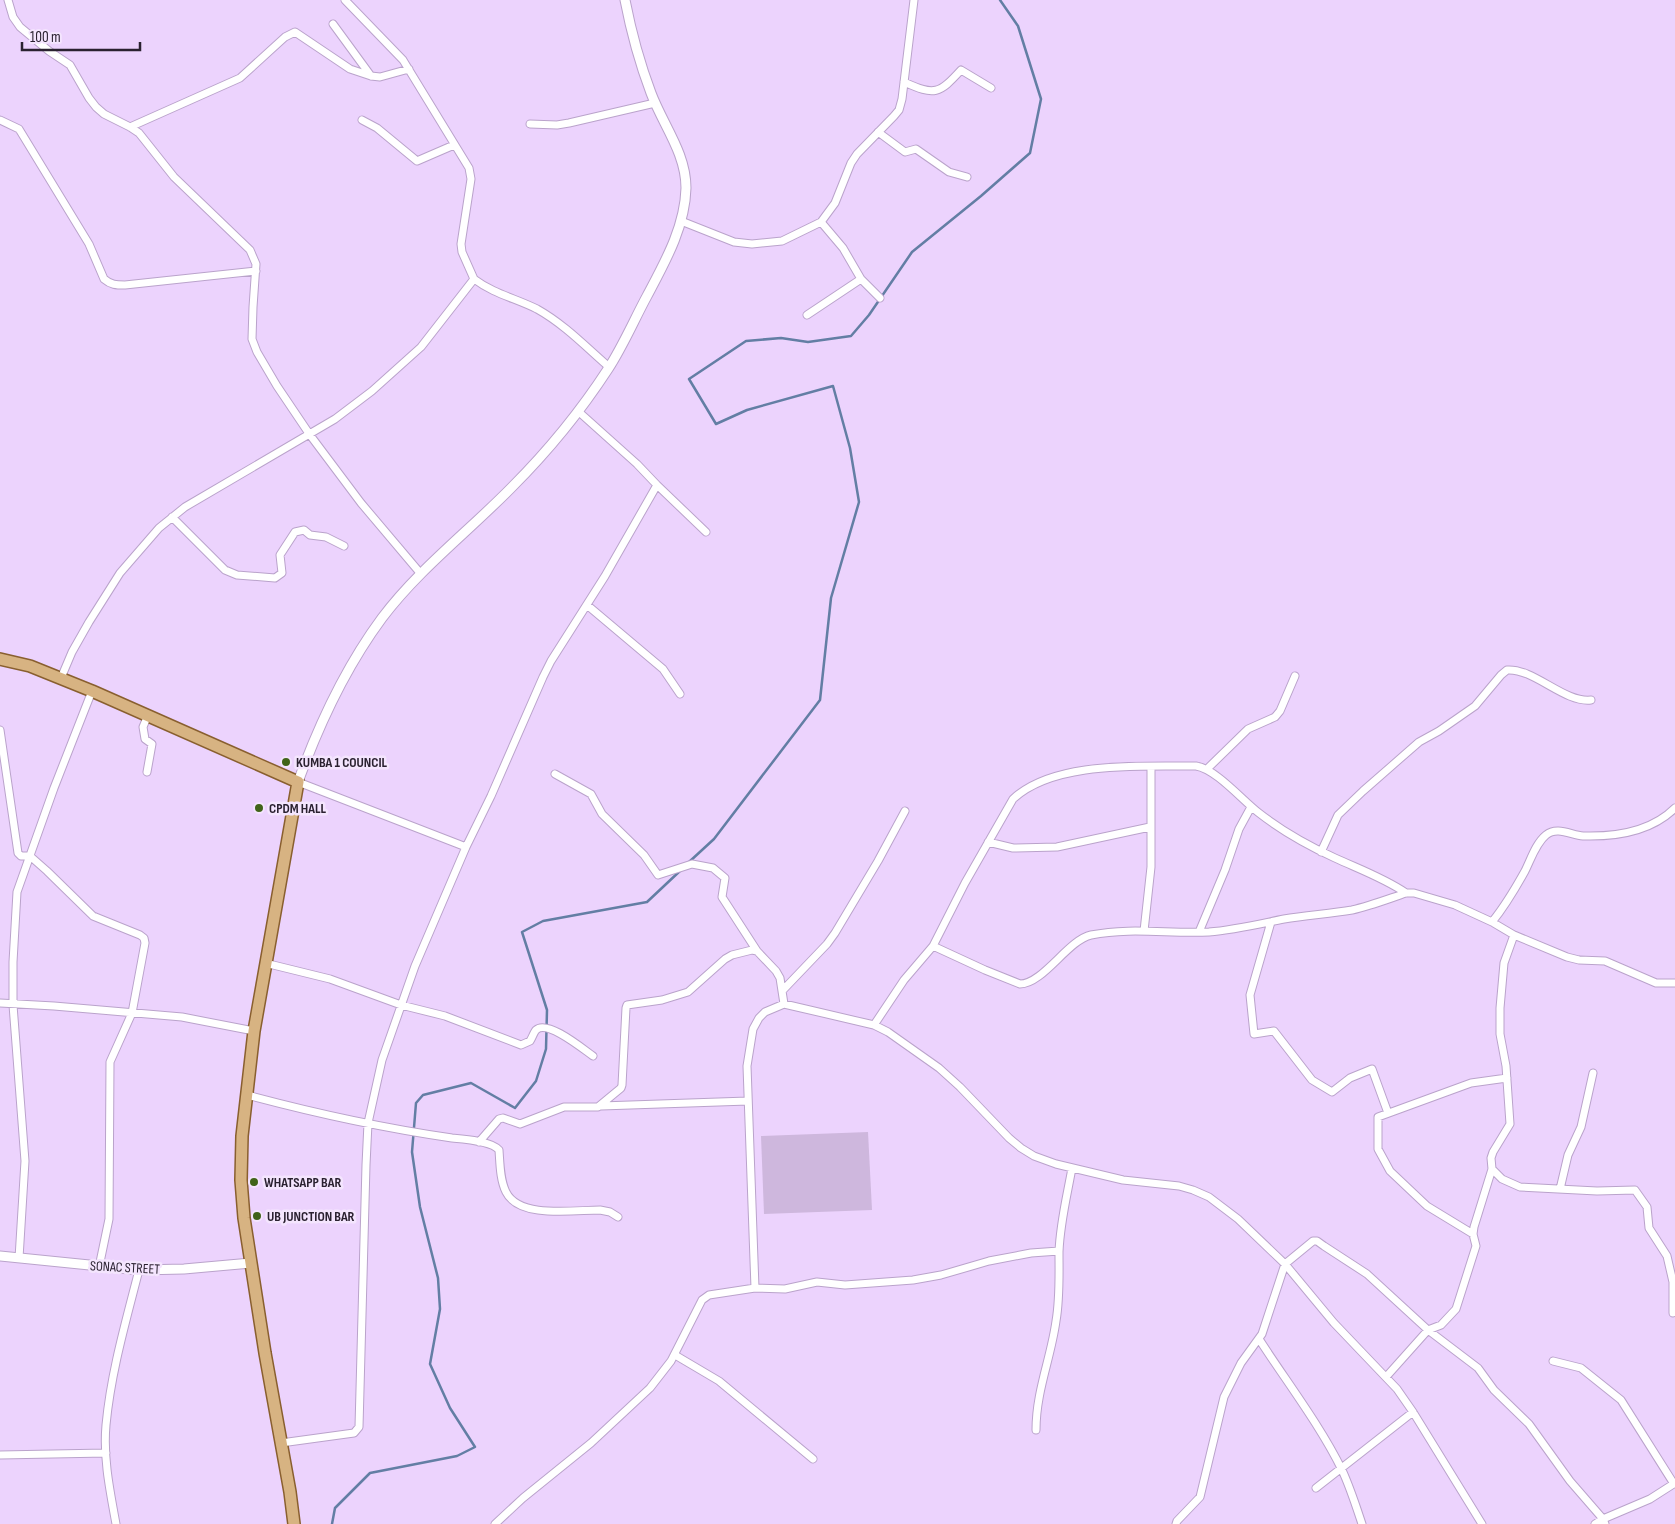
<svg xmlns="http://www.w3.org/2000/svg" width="1675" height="1524" font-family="'Sofia Sans Condensed',sans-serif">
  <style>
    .green { fill: #ceb7dd }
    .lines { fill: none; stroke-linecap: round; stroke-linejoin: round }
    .stream { stroke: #637ea4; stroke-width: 2.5 }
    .minor-casing { stroke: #baa3cb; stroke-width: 9 }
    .tertiary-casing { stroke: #baa3cb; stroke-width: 11 }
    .primary-casing { stroke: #895f2f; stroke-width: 14 }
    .minor { stroke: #fff; stroke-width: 7 }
    .tertiary { stroke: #fff; stroke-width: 9 }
    .primary { stroke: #d7b382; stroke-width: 11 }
    .poi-dot { fill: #406319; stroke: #f4e5fe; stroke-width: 2 }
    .labels { text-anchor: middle; stroke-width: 5; stroke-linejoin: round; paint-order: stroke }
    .poi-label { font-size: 14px; font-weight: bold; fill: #2a2130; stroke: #f4e5fe; text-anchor: start }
    .street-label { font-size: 14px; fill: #2a2130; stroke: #f4e5fe }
  </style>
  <rect width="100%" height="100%" fill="#ecd3fd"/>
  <path class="green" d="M868,1132l4,78 -108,4 -3,-78z"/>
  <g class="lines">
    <path class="stream" d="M689,862l25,-23 106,-139 11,-102 28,-96 -9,-54 -17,-62 -86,24 -31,14 -27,-45 57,-38 35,-3 27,4 43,-6 18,-21 43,-63 69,-56 49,-43 11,-54 -23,-73 -18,-26
      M332,1524l3,-16 35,-35 87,-17 18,-9 -25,-39 -20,-44 10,-55 -2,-31 -18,-71 -8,-55 4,-49 7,-8 48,-12 44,25 21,-27 10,-32 1,-39 -25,-78 21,-11 104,-19 34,-32"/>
    <g class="minor-casing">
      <path id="minor" d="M8,0l5,17 7,10 29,24 21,14 19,33 7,9 8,7 26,13 9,6 35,44 76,73 6,14 -3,43 -1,32 5,13 20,34 33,49 51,68 60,71
        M345,0l58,60 66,108 2,11 -10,65 1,8 12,27
        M333,24l38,52
        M904,82c31,14 35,12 57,-12l30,18
        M0,120l19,9 70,115 15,35c7,6 12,6 21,6l131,-14
        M362,120l15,8 40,33 37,-16
        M530,124l27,1 12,-2 86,-20
        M130,127l110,-49 45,-41 10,-5 55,37 21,7 9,1 29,-8
        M878,132l27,20 11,-3 33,23 18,5
        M681,221l53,21 18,2 30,-3 39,-19 14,-19 16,-40 6,-9 37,-38 5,-6 3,-11 12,-99
        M821,222l22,26 18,31 19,19
        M807,315l54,-36
        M657,485l49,47
        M172,517l53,53 12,5 38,3 7,-5 -2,-18 15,-23 9,-2 6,5 16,2 18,9
        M587,605l76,64 17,25
        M61,678l11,-26 17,-30 31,-49 39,-45 26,-21 150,-88 37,-28 49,-44 53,-68c20,15 41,19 63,30 27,15 49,38 72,58
        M0,730l18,123 3,3h9l17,15 46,45 47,19 4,3 1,5 -13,70 -22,49 -1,157 -10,48
        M1207,769l41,-40 27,-12 5,-6 15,-35
        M147,772l5,-28 -7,-5 -2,-12 5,-12
        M555,774l36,20 11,20 42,41 14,20 34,-11 21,4 12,10 -3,19 35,54
        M298,782l168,65
        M988,842l25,6 44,-1 93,-20
        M1321,852l17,-37 25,-24 56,-49 20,-11 36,-25 26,-31 6,-5c27,-2 57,33 84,30
        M1271,922l-21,73 4,39 20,-3 38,49 20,12 18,-14 22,-9 16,44
        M1492,922c13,-16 23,-33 33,-51 6,-12 11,-28 21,-36 11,-9 25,0 37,1 33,1 68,-4 92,-28
        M1144,931l7,-64v-100
        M1199,932l26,-62 14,-41 12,-22
        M933,946l32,-63 48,-84c42,-39 129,-32 183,-33 20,3 46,34 63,47 23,18 50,33 76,45 24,11 49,20 71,35
        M265,963l65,16 71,26 44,11 76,29 9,-4c2,-3 4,-9 6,-11 11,-11 47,19 57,26
        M783,990l44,-46 8,-11 43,-72 27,-50
        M0,1003l54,3 128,11 72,14
        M874,1025l30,-45 29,-34 52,24 35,14c23,0 48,-44 71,-49 40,-8 78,-1 118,-3 25,-2 50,-8 75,-13 22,-4 45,-5 68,-9 18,-4 36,-11 54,-17h8l41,12 37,17 22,13 53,22 12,3 26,1 51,22h19
        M247,1095c67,18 136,33 205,43 11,1 40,3 47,12 1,14 1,30 7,42 13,27 68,18 94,18l10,2 8,5
        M601,1106l147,-5
        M479,1142l20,-23 4,-1 17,6 44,-17h34l23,-19 1,-3 4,-77 1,-3 35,-5 26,-8 37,-33 7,-4 20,-5 5,1 19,20 4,7 4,26
        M1492,1169l10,10 18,8 77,4 38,-1 12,17 2,21 18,28 6,26v31
        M1560,1189l8,-34 13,-28 12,-54
        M1473,1234l-46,-28 -37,-35 -12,-22v-32l93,-34 36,-5
        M19,1258l6,-97 -12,-156v-43l4,-70 37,-104 38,-97
        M755,1288l30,1 32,-7 28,3 68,-5 28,-5 48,-14 42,-8 28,-2
        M1259,1339c27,42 61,86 83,131 8,17 14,36 20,54
        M675,1355l44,26 94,78
        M1553,1361l28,7 40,32 53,84
        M1386,1377l42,-47 13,-5 15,-16 20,-63 -3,-12 1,-7 18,-58 -1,-11 2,-6 17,-28 -4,-58 -6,-32v-26l4,-45 10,-28
        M1036,1430c0,-39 15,-72 20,-109 4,-23 3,-46 3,-69 1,-29 8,-56 13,-84
        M281,1443l73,-10 5,-6 7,-262 2,-42 14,-63 33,-94 51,-119 25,-51 52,-119 8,-16 54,-85 52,-91 -20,-21 -58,-52
        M0,1455l106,-2
        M1316,1488l97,-76
        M116,1524c-6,-33 -13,-66 -10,-99 5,-53 20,-104 33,-155
        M495,1524l28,-26 68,-55 59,-55 21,-27 31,-61 7,-5 46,-7 -8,-222 6,-37 6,-11 6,-6 19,-8 90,21 14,7 51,36 21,19 49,51 12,10 13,8 22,8 67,16 56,6 14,4 16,7 29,22 47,45 49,59 63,66 16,23 69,112
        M1176,1524l1,-3 23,-24 24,-100 17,-34 21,-29 23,-70 28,-23h4l7,5 43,28 61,56 50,38 16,22 35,34 41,57 33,38 -8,5
        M1605,1524l-2,-5 47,-20 25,-16"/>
    </g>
    <g class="tertiary-casing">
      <path id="tertiary" d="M298,782c21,-58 47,-114 84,-164 37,-49 87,-87 130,-131 36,-36 68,-75 96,-118 15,-23 26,-49 39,-73 18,-34 38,-69 39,-108 0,-35 -23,-63 -35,-95 -11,-29 -20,-62 -26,-93
        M0,1256l139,14 45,-1 67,-6"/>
    </g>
    <g class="primary-casing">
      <path id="primary" d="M0,659l30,7 62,25 206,91 -44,249 -12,105 -1,44 3,38 21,135 25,139 4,32"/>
    </g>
    <use href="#minor" class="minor"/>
    <use href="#tertiary" class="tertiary"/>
    <use href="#primary" class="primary"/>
  </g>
  <g class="poi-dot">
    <circle cx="286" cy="762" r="5"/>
    <circle cx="259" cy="808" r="5"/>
    <circle cx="254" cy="1182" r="5"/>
    <circle cx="257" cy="1216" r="5"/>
  </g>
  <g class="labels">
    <g class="poi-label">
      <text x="296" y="767">KUMBA 1 COUNCIL</text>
      <text x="269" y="813">CPDM HALL</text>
      <text x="264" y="1187">WHATSAPP BAR</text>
      <text x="267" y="1221">UB JUNCTION BAR</text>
    </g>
    <g class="street-label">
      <text transform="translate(125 1267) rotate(3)" y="5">SONAC STREET</text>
    </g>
  </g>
  <path d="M22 42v8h118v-8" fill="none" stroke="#2a2130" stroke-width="2.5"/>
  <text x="30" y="42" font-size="15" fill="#2a2130" stroke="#f4e5fe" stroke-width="4" paint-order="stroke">100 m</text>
</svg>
